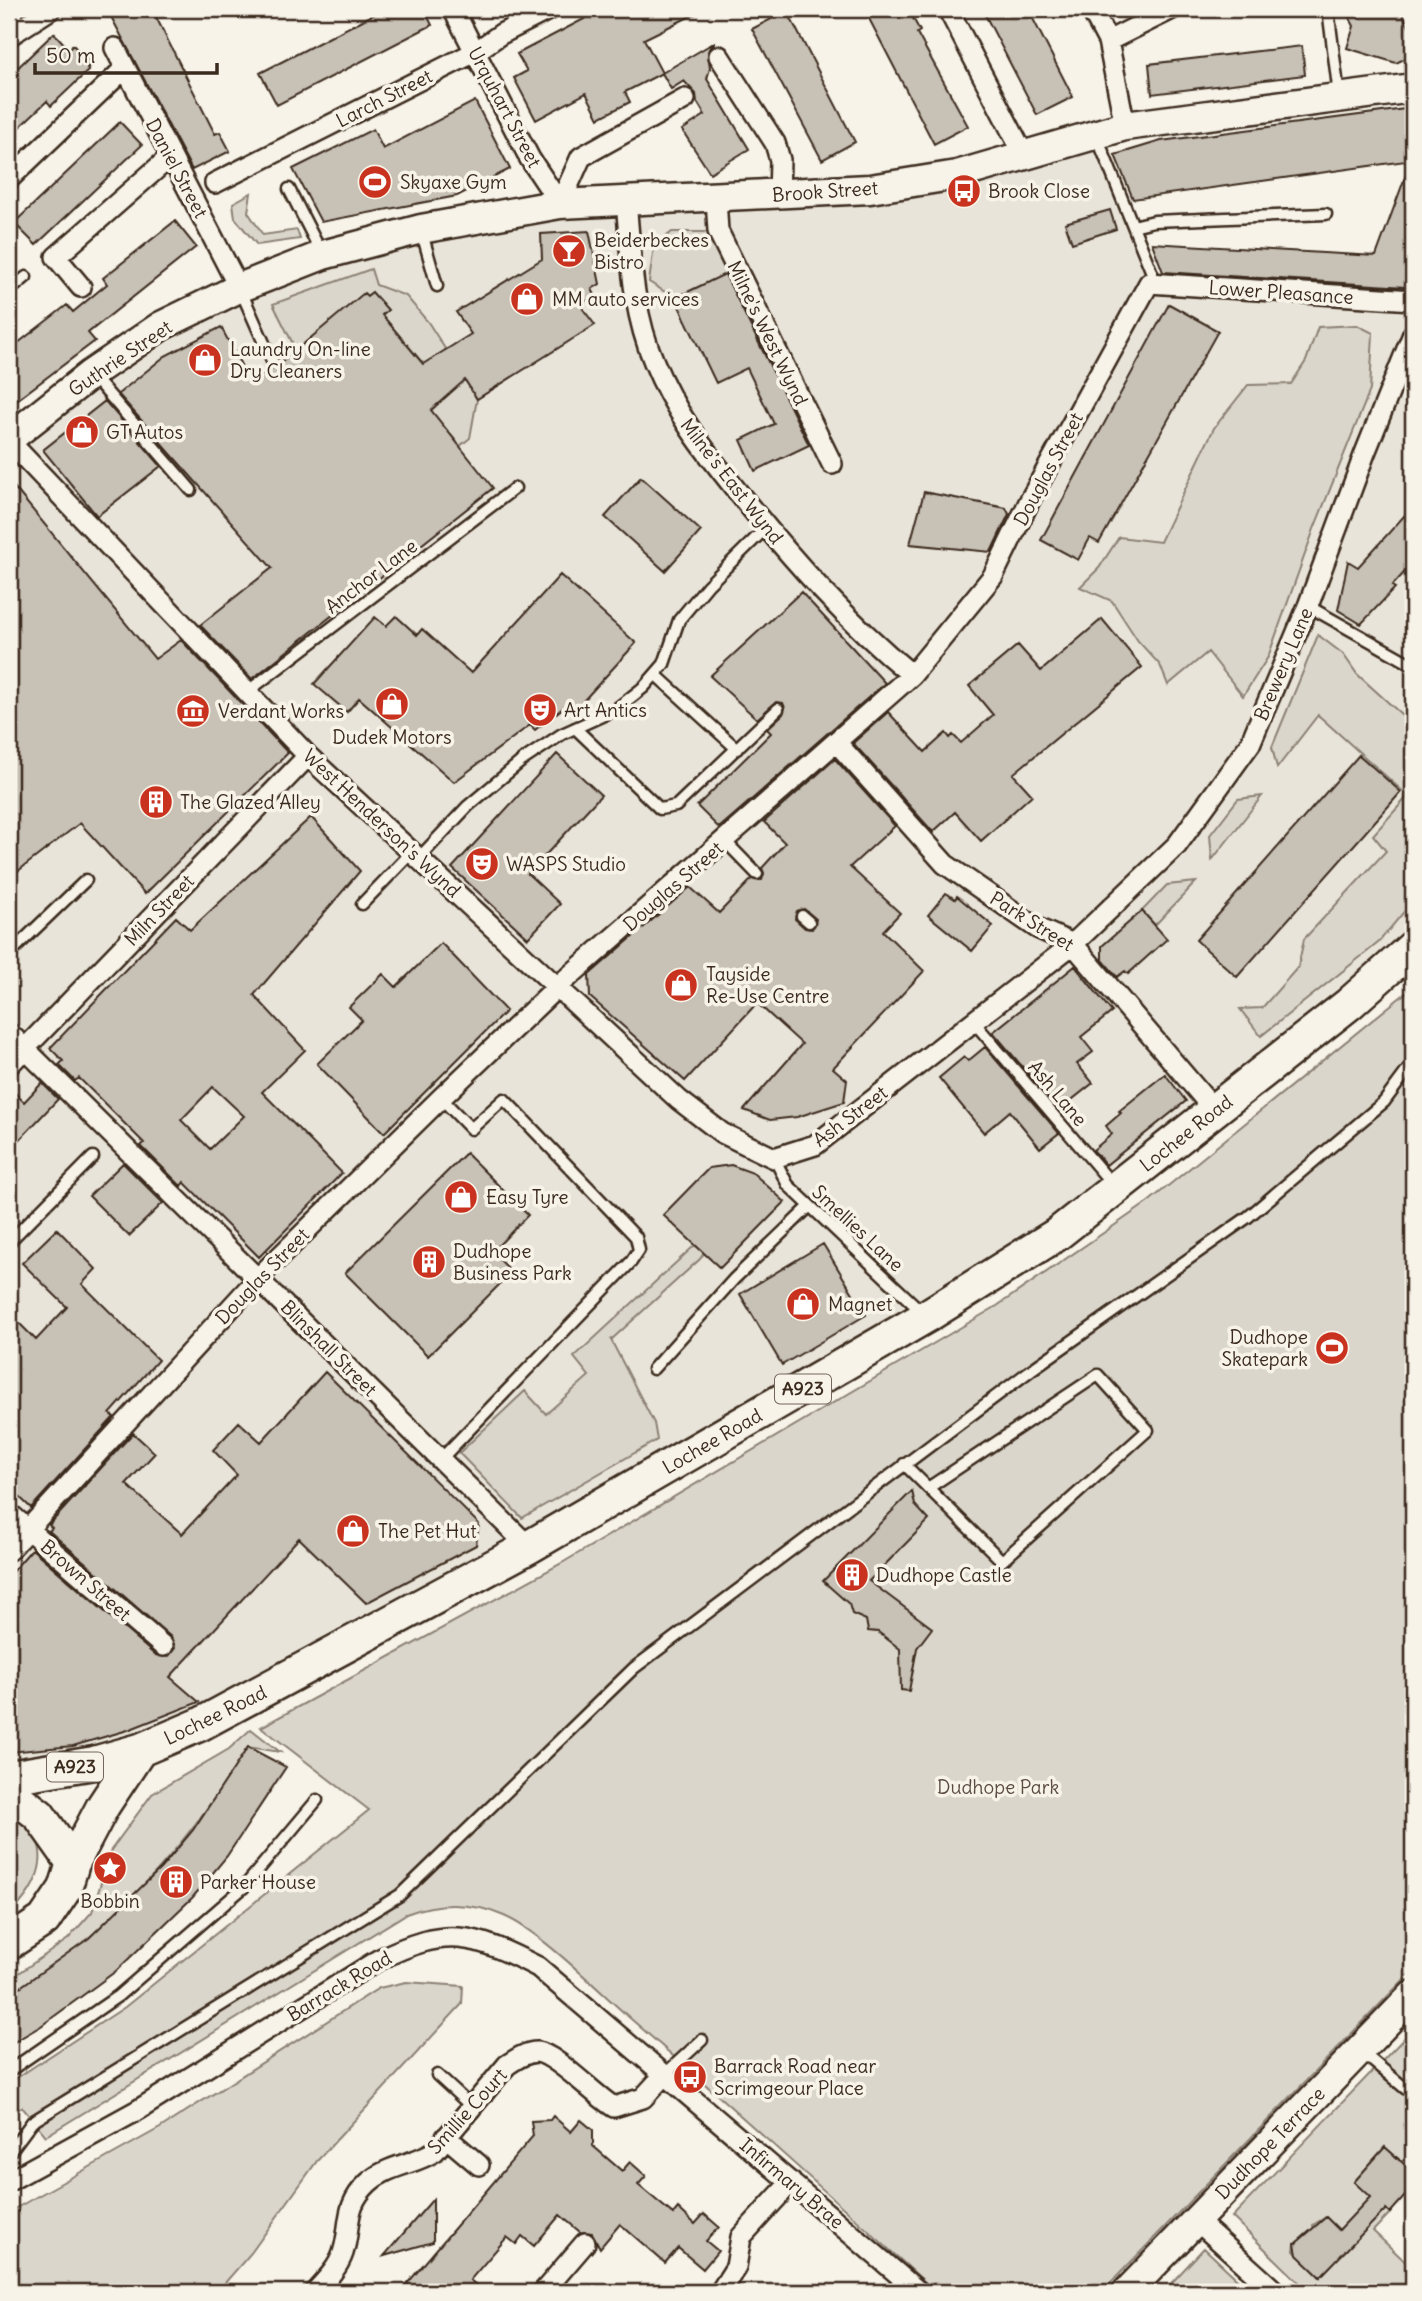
<svg xmlns="http://www.w3.org/2000/svg" width="1422" height="2301" font-family="Delius,sans-serif">
  <style>
    .built { fill: #e9e4d9 }
    .green { fill: #dbd6cb; stroke: #8b8074; stroke-width: 2; fill-rule: evenodd }
    .building { fill: #c8c1b6; stroke: #3b2a1e; stroke-width: 2; fill-rule: evenodd }
    .lines { fill: none; stroke-linecap: round; stroke-linejoin: round }
    .lane-casing { stroke: #3b2a1e; stroke-width: 15 }
    .street-casing { stroke: #3b2a1e; stroke-width: 24 }
    .secondary-casing { stroke: #3b2a1e; stroke-width: 33 }
    .primary-casing { stroke: #3b2a1e; stroke-width: 37 }
    .lane { stroke: #f7f3e8; stroke-width: 10 }
    .street { stroke: #f7f3e8; stroke-width: 19 }
    .secondary { stroke: #f7f3e8; stroke-width: 28 }
    .primary { stroke: #f7f3e8; stroke-width: 32 }
    .labels { text-anchor: middle; stroke-width: 7; stroke-linejoin: round; paint-order: stroke }
    .shield { fill: #f7f3e8; stroke: #73665b; stroke-width: 2 }
    .shield-label { font-size: 18px; font-weight: bold; fill: #3b2a1e }
    .street-label { font-size: 19px; fill: #3b2a1e; stroke: #f7f3e8 }
    .poi-label { font-size: 19px; fill: #3b2a1e; stroke: #f7f3e8; text-anchor: start }
    .park-label { font-size: 19px; fill: #5b4c41; stroke: #f7f3e8 }
  </style>
  <rect width="100%" height="100%" fill="#f7f3e8"/>
  <filter id="ink" filterUnits="userSpaceOnUse"><feTurbulence type="fractalNoise" baseFrequency=".0143" numOctaves="2"/><feDisplacementMap in="SourceGraphic" scale="14" xChannelSelector="R" yChannelSelector="G"/><feConvolveMatrix kernelMatrix="1 2 1 2 8 2 1 2 1" color-interpolation-filters="sRGB"/></filter>
  <g filter="url(#ink)">
    <path class="built" d="M1095,133l57,140 -3,9 264,18v632l-215,178 -200,149 -778,452 -211,66v-1338l152,-113 260,-97 449,-40z"/>
    <path class="green" d="M251,193l-3,19 15,23 34,-5 3,9 -43,6 -22,-27 -2,-15z
      M672,232h37l19,41 -53,25 -26,-16 5,-36z
      M371,269l5,16 30,11 22,26 49,77 -7,39 -10,8 -14,-17 -45,9 48,-44 -67,-79 5,-5 -15,-18 -76,58 -23,-46z
      M1357,325l16,8 -3,57 -56,139 -46,128 -25,39 -35,-44 -40,33 -8,-20 -22,-24 -26,-40 -32,-14 19,-19 20,-31 41,5 54,-114 34,-43 43,-1 15,-23 12,-34z
      M1318,635l25,19 14,20 56,51v176l-35,42 -117,93 -21,-27 22,-1 36,-41 6,-28 82,-88 -13,-16 35,-39 -90,-81 -41,53 -5,-21z
      M1262,796l-50,64 -2,-25 28,-36z
      M1196,882l-41,43 -13,-14 25,-26z
      M1413,987v983l-311,322h-166c-101,-92 -202,-183 -305,-273 -31,-27 -91,-88 -127,-103 -32,-14 -66,-14 -98,-2l-360,222 -24,-29 -13,8v-32l116,-76 244,-197 -108,-83 301,-164 435,-257 150,-103z
      M695,1245l9,8 -4,6 -89,81 43,83 3,17 -135,78 -63,-65 66,-62 21,23 43,-38 -15,-19z
      M251,1729l29,23 -32,-5c-61,99 -138,188 -239,248v-15l59,-41 24,-27 19,-62 41,-56 77,-45z
      M9,1816c50,20 33,71 0,98z
      M406,1982l57,4 -1,18 -145,157 -66,92 -34,39h-208v-80l151,-84 219,-140z
      M1413,2029v80l-3,9 3,3v29l-11,12 -17,-15 -31,35 36,31 -17,18 40,38v23h-104l-77,-75zM1326,2217l13,13 12,-12 -31,59 -26,-26 1,-7 19,-14 -1,-5z
      M1204,2248l47,44h-88z"/>
    <path class="building" d="M107,9h45l63,125 5,-2 10,19 -38,19z
      M384,9h40l8,16 -155,80 -17,-32z
      M603,9h102l-61,30 18,34 -37,19 5,10 -31,16 -13,-25 -50,27 -22,-42 13,-7 -10,-17z
      M864,9h44l12,22 -3,2 51,93 -34,18z
      M982,9h46l45,88 -36,18z
      M1345,9h55l13,26v20l-17,8 -49,-15 7,-22z
      M787,11l68,131 -33,18 -70,-131z
      M54,33l15,16 4,-4 18,19 -4,4 2,2 -38,36 -4,-5 -38,36v-61z
      M715,42l-7,9 2,17 -3,11 42,70 -39,24 -28,-43 23,-15 -8,-13 -1,-8 -12,-13 -13,8 -9,-16z
      M1302,46l3,29 -153,19 -3,-30z
      M475,101l35,68 -53,27 -136,26 -28,-53 80,-40 10,20z
      M1413,108v52l-280,39 -18,-44 46,-14z
      M120,122l22,23 -106,100 -22,-22z
      M1411,161l2,107 -7,19 -243,-15 -11,-29 224,13z
      M1110,210l6,19 -44,14 -7,-20z
      M175,221l21,26 -108,86 7,8 -86,65v-56l58,-45 6,7 34,-28 -4,-6z
      M589,231l11,53 -8,5 3,6 -15,10 15,20 -118,74 -12,-19 -34,30 62,78 -241,191 -52,-54 72,-57 -154,-174 47,-38 56,-29 29,55 26,-15 88,-74 3,3 5,-4 16,18 -6,5 41,49 48,-30 -15,-22 86,-53 -1,-25z
      M725,274l84,171 -54,26 -14,-31 33,-16 -27,-56 -31,15 -41,-85z
      M1169,304l49,27 -119,212 -9,-5 -12,22 -37,-20z
      M105,401l56,65 -64,50 -54,-66z
      M641,477l60,54 -36,40 -60,-54z
      M9,481l146,178 26,-19 107,113 -143,141 -65,-71 -71,55z
      M924,492l82,16 3,6 -18,38 -81,-8z
      M1413,506v57l-21,23 3,2 -34,36 -23,-14 10,-49 10,6z
      M560,575l76,68 -61,67 -7,-6 -33,26 -5,-5 -76,57 -95,-84 -12,14 -33,-28 61,-67 11,9 10,-10 21,19 5,-6 49,44z
      M801,592l84,91 -166,145 -22,-22 74,-73 -4,-4 16,-15 2,-6 -2,-5 -7,-1 -19,17 -47,-43z
      M1102,619l40,48 -129,107 19,21 -51,46 -26,-29 -22,20 -80,-89 35,-31 37,40 21,-19 4,5 3,-3 8,8 32,-28 -24,-29 49,-41 23,26z
      M557,754l44,41 -73,79 32,30 -32,34 -76,-70z
      M1359,755l42,37 -164,185 -41,-37z
      M835,759l60,67 -45,41 50,46 -17,18 41,40 -91,97 14,12 -3,22 -47,15 -27,3 -26,-10 58,-66 -45,-41 -72,78 -95,-84 -1,-22 101,-88 29,26 33,-34 10,1 2,-7 -2,-5 23,-25 -21,-21zM804,909l12,10 -4,10 -7,-1 -10,-9 2,-8z
      M311,817l49,54 -106,124 51,55 -43,42 80,81 -83,84 -75,-75 -3,4 -40,-40 3,-3 -65,-65 -4,3 -16,-16 4,-4 -13,-13 126,-131 14,13zM213,1087l31,29 -34,33 -29,-29z
      M946,893l9,6 2,-3 36,30 -21,25 -44,-36z
      M1142,911l25,28 -39,35 -3,-3 -8,6 -15,-18v-13z
      M441,943l65,68 -122,122 -67,-69 45,-44 -13,-13 34,-33 13,13z
      M1075,966l37,46 -31,25 12,15 -16,12 16,19 -34,27 -66,-78z
      M985,1047l74,86 -19,15 -30,-37 -26,22 -45,-55 25,-21 4,4z
      M1165,1074l21,27 -80,64 -13,-15 19,-16 -6,-8 15,-13 -2,-2z
      M42,1083l16,16 -49,52v-64l15,15z
      M466,1153l62,62 -36,37 20,20 -84,84 -83,-83z
      M123,1163l40,40 -34,33 -40,-40z
      M731,1165l22,8 32,29 -65,66 -57,-53 46,-47z
      M57,1229l39,40 -14,15 76,76 -48,54 4,3 -83,91 -22,-21v-174l27,27 31,-33 -45,-44z
      M823,1244l43,71 -84,50 -42,-71z
      M325,1372l154,152 -3,21 -110,58 -67,-65 -129,139 29,25 -71,28 -55,16 -64,6v-177l23,-26 123,106 13,2 7,-9 -4,-11 -122,-106 3,-3 -3,-3 84,-92 22,20 -29,31 56,50 55,-59 -24,-25 26,-28 22,20z
      M912,1491l3,14 14,15 -60,61 63,47 -15,20 -8,43 -8,-1 -1,-41 -22,-17 -10,-1 -2,-11 -14,-6 -3,-10 -26,-23z
      M248,1747l38,20 -59,89 -34,41 -77,74 -75,55 -32,19v-50l80,-57 72,-70 32,-38z
      M553,2116l18,16 10,-12 12,10v16l29,25 8,-9 16,14 -8,9 35,29 5,-6 17,16 9,-10 15,13 -13,14 12,10 -15,18 -25,-21 -13,15 -45,-39 -20,24 -8,-15 -12,-1 -20,-17 -26,31 -12,-10 -6,8 -9,-7 -37,43 15,12h-85l133,-156 -2,-15 19,-1z
      M1385,2147l28,25v15l-23,26 -4,-4 -66,68 -23,-22 -2,-11 31,-27 13,13 31,-33 -16,-15z
      M433,2199v43l-49,14 24,-28z"/>
    <g class="lines">
      <g class="lane-casing">
        <path id="lane" d="M1328,9l11,86
          M1097,137l55,136 -3,10
          M289,189l32,63
          M1133,226l21,-5 172,-7
          M422,233l15,53
          M9,291l17,-14
          M241,291l31,70
          M93,376l98,114
          M1308,606l103,58
          M656,675l81,74
          M247,692l268,-204
          M575,728l85,81 16,-3 102,-97
          M725,841l32,33
          M420,857l48,-51 55,-46 39,-26 53,-24 29,-23 20,-23 15,-44 29,-35 58,-57
          M362,904l51,-53
          M802,916l7,6
          M9,954l77,-74
          M973,1021l140,164
          M774,1158l14,27 136,129
          M9,1242l84,-85
          M653,1369l81,-90 76,-73
          M440,1460l191,-198 8,-12 -3,-13 -132,-138 -33,30 -30,-31
          M904,1464l98,97 146,-131 -50,-55 -170,113
          M1363,2053l43,36
          M9,2071l109,-75 126,-109 73,-87
          M437,2075l35,32
          M664,2075l38,-35
          M9,2153l23,-31 368,-227 234,-227 397,-298 217,-153 136,-115 29,-39"/>
      </g>
      <g class="street-casing">
        <path id="street" d="M453,9l77,150 30,45
          M948,9l76,146
          M1091,9l17,32 17,85
          M9,36l42,-27
          M1108,41l64,-32
          M115,48l124,240
          M719,56l56,87 5,17 -1,35
          M9,179l116,-111
          M215,183l260,-131 26,-18 49,-25
          M716,198l2,33 114,233
          M626,201c5,54 6,110 28,161 20,49 50,88 83,129 53,66 109,130 175,184
          M560,204l21,-47 104,-58
          M81,287l-25,-30 114,-100
          M9,441l299,315 371,344 43,33 52,25 41,-13 258,-201 104,-99 73,-101 58,-138 57,-153 48,-119
          M837,743l108,121 92,64 36,16 142,167
          M9,1033l520,514
          M9,1065l299,-309
          M9,1513l154,133
          M9,1550l250,-273 182,-179 116,-111 355,-312 81,-99 38,-78 118,-215 264,17
          M446,2137l33,28
          M9,2181l129,-71 240,-150c68,-34 94,-27 160,7l381,325
          M1196,2220l80,72
          M315,2292c11,-12 23,-24 28,-39 9,-28 0,-46 25,-70 19,-18 46,-18 67,-32l72,-86c9,-6 19,-13 30,-13 19,2 58,44 77,55l29,-9 21,-23
          M543,2292l42,-49
          M720,2292l16,-25 5,-30 50,-55"/>
      </g>
      <g class="secondary-casing">
        <path id="secondary" d="M9,10v-1
          M9,439l82,-65 70,-48 78,-38 84,-33 98,-26 139,-25 310,-15 87,-14 168,-49 288,-38
          M1127,2292l286,-297"/>
      </g>
      <g class="primary-casing">
        <path id="primary" d="M9,1777l85,-14 46,-13 59,-25 330,-178 398,-231 129,-81 293,-231 64,-57
          M9,1792l30,23 34,48
          M9,1943l35,-23 21,-31 8,-26 30,-57 37,-56"/>
      </g>
      <use href="#lane" class="lane"/>
      <use href="#street" class="street"/>
      <use href="#secondary" class="secondary"/>
      <use href="#primary" class="primary"/>
    </g>
  </g>
  <defs>
    <g id="stadium-disc" transform="scale(1.75)"><circle r="9.5" fill="#c8321e" stroke="#f7f3e8"/><path d="M0-5a6.5 5 0 1 0 0 10a6.5 5 0 1 0 0-10ZM-3.5-1.8h7v3.6h-7Z" fill="#fff"/></g>
    <g id="bus-disc" transform="scale(1.75)"><circle r="9.5" fill="#c8321e" stroke="#f7f3e8"/><path d="M-5-6H5V4H4V6H2V4H-2V6H-4V4H-5ZM-3.5-4V0h7V-4ZM-3.5 1.2v1.5H-2V1.2ZM2 1.2v1.5H3.5V1.2Z" fill="#fff"/></g>
    <g id="bar-disc" transform="scale(1.75)"><circle r="9.5" fill="#c8321e" stroke="#f7f3e8"/><path d="M-6-5H6L.8 .8V4.5H3.5V6h-7V4.5H-.8V.8Z" fill="#fff"/></g>
    <g id="shop-disc" transform="scale(1.75)"><circle r="9.5" fill="#c8321e" stroke="#f7f3e8"/><path d="M-5-2.5h2.3a2.7 3.5 0 0 1 5.4 0H5L5.5 6h-11ZM-1.5-2.5h3a1.5 2.3 0 0 0-3 0Z" fill="#fff"/></g>
    <g id="theatre-disc" transform="scale(1.75)"><circle r="9.5" fill="#c8321e" stroke="#f7f3e8"/><path d="M-5-5.5Q0-4 5-5.5V0Q5 5 0 6Q-5 5-5 0ZM-3.3-2.5H-1v1.5H-3.3ZM1-2.5H3.3v1.5H1ZM-2.8 1Q0 5.5 2.8 1Z" fill="#fff"/></g>
    <g id="museum-disc" transform="scale(1.75)"><circle r="9.5" fill="#c8321e" stroke="#f7f3e8"/><path d="M0-6L6-3V-2H-6V-3ZM-5-1h2V3h-2ZM-1-1h2V3h-2ZM3-1h2V3H3ZM-6 4H6V6H-6Z" fill="#fff"/></g>
    <g id="building-disc" transform="scale(1.75)"><circle r="9.5" fill="#c8321e" stroke="#f7f3e8"/><path d="M-4-6H4V6H1V3H-1V6H-4ZM-2.5-4.3h1.7v1.8h-1.7ZM.8-4.3h1.7v1.8H.8ZM-2.5-1h1.7V.8h-1.7ZM.8-1h1.7V.8H.8Z" fill="#fff"/></g>
    <g id="sight-disc" transform="scale(1.75)"><circle r="9.5" fill="#c8321e" stroke="#f7f3e8"/><path d="M0-6L1.8-2.2L6-1.7L2.9 1.2L3.7 5.4L0 3.3L-3.7 5.4L-2.9 1.2L-6-1.7L-1.8-2.2Z" fill="#fff"/></g>
  </defs>
  <g fill-rule="evenodd">
    <use href="#stadium-disc" x="375" y="182"/>
    <use href="#bus-disc" x="964" y="191"/>
    <use href="#bar-disc" x="569" y="251"/>
    <use href="#shop-disc" x="527" y="299"/>
    <use href="#shop-disc" x="205" y="360"/>
    <use href="#shop-disc" x="82" y="432"/>
    <use href="#shop-disc" x="392" y="704"/>
    <use href="#theatre-disc" x="540" y="710"/>
    <use href="#museum-disc" x="193" y="711"/>
    <use href="#building-disc" x="156" y="802"/>
    <use href="#theatre-disc" x="482" y="864"/>
    <use href="#shop-disc" x="681" y="985"/>
    <use href="#shop-disc" x="461" y="1197"/>
    <use href="#building-disc" x="429" y="1262"/>
    <use href="#shop-disc" x="803" y="1304"/>
    <use href="#stadium-disc" x="1332" y="1348"/>
    <use href="#shop-disc" x="353" y="1531"/>
    <use href="#building-disc" x="852" y="1575"/>
    <use href="#sight-disc" x="110" y="1868"/>
    <use href="#building-disc" x="176" y="1882"/>
    <use href="#bus-disc" x="690" y="2077"/>
  </g>
  <g class="labels">
    <g class="shield">
      <rect x="775" y="1374.5" width="56" height="29" rx="5"/>
      <rect x="47" y="1752.5" width="56" height="29" rx="5"/>
    </g>
    <g class="shield-label">
      <text x="803" y="1395">A923</text>
      <text x="75" y="1773">A923</text>
    </g>
    <g class="street-label">
      <text transform="translate(384 98) rotate(-27)" y="7">Larch Street</text>
      <text transform="translate(505 107) rotate(62)" y="7">Urquhart Street</text>
      <text transform="translate(177 168) rotate(62)" y="7">Daniel Street</text>
      <text transform="translate(825 191) rotate(-4)" y="7">Brook Street</text>
      <text transform="translate(1281 292) rotate(4)" y="7">Lower Pleasance</text>
      <text transform="translate(768 333) rotate(64)" y="7">Milne's West Wynd</text>
      <text transform="translate(120 358) rotate(-34)" y="7">Guthrie Street</text>
      <text transform="translate(1048 469) rotate(-62)" y="7">Douglas Street</text>
      <text transform="translate(732 481) rotate(52)" y="7">Milne's East Wynd</text>
      <text transform="translate(371 576) rotate(-37)" y="7">Anchor Lane</text>
      <text transform="translate(1283 664) rotate(-67)" y="7">Brewery Lane</text>
      <text transform="translate(382 823) rotate(43)" y="7">West Henderson's Wynd</text>
      <text transform="translate(673 886) rotate(-41)" y="7">Douglas Street</text>
      <text transform="translate(159 910) rotate(-46)" y="7">Miln Street</text>
      <text transform="translate(1032 921) rotate(32)" y="7">Park Street</text>
      <text transform="translate(1058 1093) rotate(50)" y="7">Ash Lane</text>
      <text transform="translate(850 1116) rotate(-37)" y="7">Ash Street</text>
      <text transform="translate(1186 1133) rotate(-38)" y="7">Lochee Road</text>
      <text transform="translate(858 1228) rotate(43)" y="7">Smellies Lane</text>
      <text transform="translate(262 1276) rotate(-46)" y="7">Douglas Street</text>
      <text transform="translate(329 1348) rotate(45)" y="7">Blinshall Street</text>
      <text transform="translate(712 1441) rotate(-30)" y="7">Lochee Road</text>
      <text transform="translate(86 1580) rotate(41)" y="7">Brown Street</text>
      <text transform="translate(215 1715) rotate(-26)" y="7">Lochee Road</text>
      <text transform="translate(339 1986) rotate(-31)" y="7">Barrack Road</text>
      <text transform="translate(467 2111) rotate(-48)" y="7">Smillie Court</text>
      <text transform="translate(1270 2143) rotate(-46)" y="7">Dudhope Terrace</text>
      <text transform="translate(792 2183) rotate(40)" y="7">Infirmary Brae</text>
    </g>
    <g class="poi-label">
      <text x="400" y="189">Skyaxe Gym</text>
      <text x="988" y="198">Brook Close</text>
      <text x="594" y="247">Beiderbeckes<tspan x="594" dy="22">Bistro</tspan></text>
      <text x="552" y="306">MM auto services</text>
      <text x="230" y="356">Laundry On-line<tspan x="230" dy="22">Dry Cleaners</tspan></text>
      <text x="106" y="439">GT Autos</text>
      <text x="564" y="717">Art Antics</text>
      <text x="218" y="718">Verdant Works</text>
      <text x="392" y="744" text-anchor="middle">Dudek Motors</text>
      <text x="180" y="809">The Glazed Alley</text>
      <text x="506" y="871">WASPS Studio</text>
      <text x="706" y="981">Tayside<tspan x="706" dy="22">Re-Use Centre</tspan></text>
      <text x="486" y="1204">Easy Tyre</text>
      <text x="453" y="1258">Dudhope<tspan x="453" dy="22">Business Park</tspan></text>
      <text x="828" y="1311">Magnet</text>
      <text x="1308" y="1344" text-anchor="end">Dudhope<tspan x="1308" dy="22">Skatepark</tspan></text>
      <text x="378" y="1538">The Pet Hut</text>
      <text x="876" y="1582">Dudhope Castle</text>
      <text x="200" y="1889">Parker House</text>
      <text x="110" y="1908" text-anchor="middle">Bobbin</text>
      <text x="714" y="2073">Barrack Road near<tspan x="714" dy="22">Scrimgeour Place</tspan></text>
    </g>
    <g class="park-label">
      <text x="998" y="1794">Dudhope Park</text>
    </g>
  </g>
  <rect width="1422" height="2301" fill="none" stroke="#f7f3e8" stroke-width="35"/>
  <rect x="18" y="18" width="1387" height="2266" fill="none" stroke="#3b2a1e" stroke-width="2.5" filter="url(#ink)"/>
  <path d="M35 63v10h182v-10" fill="none" stroke="#3b2a1e" stroke-width="3.5"/>
  <text x="46" y="63" font-size="21" fill="#3b2a1e" stroke="#f7f3e8" stroke-width="5" paint-order="stroke">50 m</text>
</svg>
